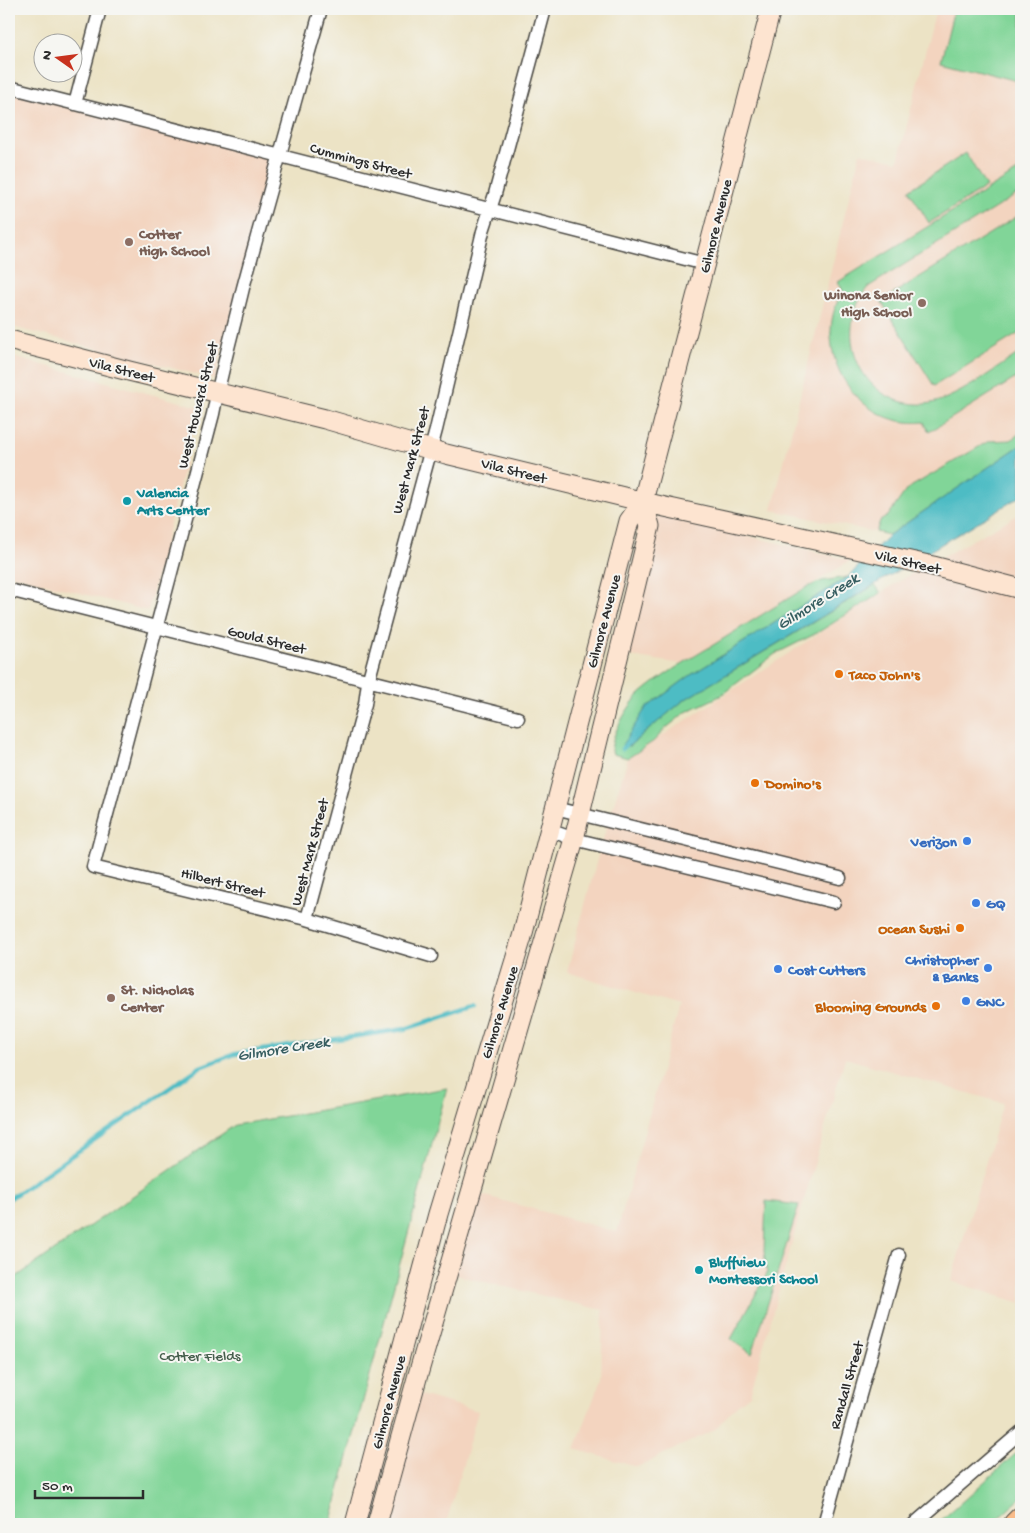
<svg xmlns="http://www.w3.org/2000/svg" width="1030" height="1533" font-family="'Gochi Hand',sans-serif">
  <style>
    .built { fill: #f3d4bf }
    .green { fill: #81d598; stroke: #568062 }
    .water { fill: #4dbcc4; stroke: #3c7478 }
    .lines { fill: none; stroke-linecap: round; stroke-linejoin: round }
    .stream { stroke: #4dbcc4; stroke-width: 4.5 }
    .street-casing { stroke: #484742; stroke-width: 15 }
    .secondary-casing { stroke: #484742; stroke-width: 21 }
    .highway-casing { stroke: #484742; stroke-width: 26 }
    .street { stroke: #fff; stroke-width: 12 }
    .secondary { stroke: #fde4d0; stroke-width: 19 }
    .highway { stroke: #f9bc8a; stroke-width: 24 }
    .education-dot { fill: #8d6e63; stroke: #f6f6f2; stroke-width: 2 }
    .culture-dot { fill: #0f9aa8; stroke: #f6f6f2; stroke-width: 2 }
    .food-dot { fill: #e8710a; stroke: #f6f6f2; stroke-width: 2 }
    .shop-dot { fill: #3f7fe0; stroke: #f6f6f2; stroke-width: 2 }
    .labels { text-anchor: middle; stroke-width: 4; stroke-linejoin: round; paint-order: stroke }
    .street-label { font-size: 15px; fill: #2b2b2b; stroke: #f6f6f2 }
    .education-label { font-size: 15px; font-weight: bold; fill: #785e54; stroke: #f6f6f2; text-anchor: start }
    .culture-label { font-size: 15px; font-weight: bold; fill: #0d838f; stroke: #f6f6f2; text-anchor: start }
    .food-label { font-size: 15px; font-weight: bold; fill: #c56008; stroke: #f6f6f2; text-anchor: start }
    .shop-label { font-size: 15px; font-weight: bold; fill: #366cbe; stroke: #f6f6f2; text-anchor: start }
    .park-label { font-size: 15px; fill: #455e4c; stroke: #f6f6f2 }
    .water-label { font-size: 16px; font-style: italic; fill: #375e61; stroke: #f6f6f2 }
  </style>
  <rect width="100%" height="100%" fill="#f6f6f2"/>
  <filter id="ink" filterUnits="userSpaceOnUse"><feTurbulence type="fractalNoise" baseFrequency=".02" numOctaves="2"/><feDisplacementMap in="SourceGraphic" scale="10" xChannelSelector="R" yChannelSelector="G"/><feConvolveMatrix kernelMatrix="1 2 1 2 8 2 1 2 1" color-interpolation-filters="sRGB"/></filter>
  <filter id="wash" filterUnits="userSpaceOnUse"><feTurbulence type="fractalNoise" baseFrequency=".0096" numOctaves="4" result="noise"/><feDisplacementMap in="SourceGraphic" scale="20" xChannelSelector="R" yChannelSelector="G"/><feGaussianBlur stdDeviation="1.12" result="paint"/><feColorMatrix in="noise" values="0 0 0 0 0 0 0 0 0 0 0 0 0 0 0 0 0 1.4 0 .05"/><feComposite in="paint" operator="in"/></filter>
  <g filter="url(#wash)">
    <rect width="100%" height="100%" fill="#ece3c5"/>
    <path class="built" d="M936,9h85v436l-132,90 -117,-25 88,-357 38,8z
      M9,92l262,66 -56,221 -206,-53z
      M9,356l190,51 -51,204 -139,-37z
      M1021,513v790l-70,-22 52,-178 -158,-45 -51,177 -44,160 -13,10 -23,25 -77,37 -62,-18 26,-70 2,-69 -148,-35 24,-81 138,38 62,-226 -112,-34 32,-120 29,-94 273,-178z
      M657,515l194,45 -169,104 -58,-9z
      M420,1395l58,16 -32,113h-63z"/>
    <path class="green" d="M954,9h67v73l-80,-21z
      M966,153l20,34 -57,36 -20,-33z
      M1021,169v23l-153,95c-38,47 -6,121 57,117 28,-2 71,-36 96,-52v23l-92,57 -5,-10c-67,8 -117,-73 -81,-131l-5,-9z
      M1021,214v118l-87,54 -53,-85z
      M1021,432v13l-132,90 -13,-3 4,-11 8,-5 19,-27 82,-48 22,-1z
      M848,577l-157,98 -45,33 -23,37 6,1 55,-46 191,-115 6,8 -64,40 -42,21 -55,42 -34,16 -21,17 -11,12 -26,17 -15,-4c-7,-13 17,-51 27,-60 21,-18 46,-33 70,-47 32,-20 64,-40 97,-60l15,-6z
      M447,1088l-117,436h-321v-242l226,-157z
      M766,1201l33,4 -47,149 -21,-15 36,-65 -3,-23z
      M1021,1449v49l-29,26h-55z"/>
    <path class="water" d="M1021,445v51l-337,204 -55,46 -7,-1 24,-37 45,-33 157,-98 41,-42z"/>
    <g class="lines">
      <path class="stream" d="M622,749l7,-9
        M9,1199l191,-132 35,-13 170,-25 70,-23"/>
    </g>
  </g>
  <g filter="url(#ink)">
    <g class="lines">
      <g class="street-casing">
        <path id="street" d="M321,9c-26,93 -53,186 -78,279 -10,42 -22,84 -30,126l-120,453 214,52 124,37
          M9,87l696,177
          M75,104l25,-95
          M9,590l509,128
          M555,808l285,70
          M549,830l25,9 260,63
          M307,919l58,-215 3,-22 68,-252 47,-199 12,-37 50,-185
          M824,1524l75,-269
          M914,1524l107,-92"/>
      </g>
      <g class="secondary-casing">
        <path id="secondary" d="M9,340l120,31 196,48 121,35 219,53 268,59 88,23
          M355,1524l83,-310 84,-277 107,-416 14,-20 128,-492
          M377,1524l40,-146 157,-539 76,-313 -7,-25"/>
      </g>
      <g class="highway-casing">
        <path id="highway" d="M1016,1524l5,-5"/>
      </g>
      <use href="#street" class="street"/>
      <use href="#secondary" class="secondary"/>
      <use href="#highway" class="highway"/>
    </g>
  </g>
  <g class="education-dot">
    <circle cx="129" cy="242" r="5"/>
    <circle cx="922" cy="303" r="5"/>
    <circle cx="111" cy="998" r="5"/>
  </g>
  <g class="culture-dot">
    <circle cx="127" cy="501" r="5"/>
    <circle cx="699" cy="1270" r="5"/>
  </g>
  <g class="food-dot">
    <circle cx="839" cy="674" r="5"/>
    <circle cx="755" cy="783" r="5"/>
    <circle cx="960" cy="928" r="5"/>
    <circle cx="936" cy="1006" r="5"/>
  </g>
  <g class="shop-dot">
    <circle cx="967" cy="841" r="5"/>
    <circle cx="976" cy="903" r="5"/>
    <circle cx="988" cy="968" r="5"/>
    <circle cx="778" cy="969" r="5"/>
    <circle cx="966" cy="1001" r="5"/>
  </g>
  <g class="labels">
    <g class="street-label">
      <text transform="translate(361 160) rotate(15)" y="5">Cummings Street</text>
      <text transform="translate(715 226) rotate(-76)" y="5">Gilmore Avenue</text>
      <text transform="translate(122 369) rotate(14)" y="5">Vila Street</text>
      <text transform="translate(197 405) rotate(-76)" y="5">West Howard Street</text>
      <text transform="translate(410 460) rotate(-75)" y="5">West Mark Street</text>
      <text transform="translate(514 470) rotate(14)" y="5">Vila Street</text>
      <text transform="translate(908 561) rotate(13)" y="5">Vila Street</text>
      <text transform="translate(603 621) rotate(-75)" y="5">Gilmore Avenue</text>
      <text transform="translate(267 639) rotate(14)" y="5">Gould Street</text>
      <text transform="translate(309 852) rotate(-75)" y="5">West Mark Street</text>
      <text transform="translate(223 882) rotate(14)" y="5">Hilbert Street</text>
      <text transform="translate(499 1012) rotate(-73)" y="5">Gilmore Avenue</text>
      <text transform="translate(846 1385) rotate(-74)" y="5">Randall Street</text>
      <text transform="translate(388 1402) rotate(-75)" y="5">Gilmore Avenue</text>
    </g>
    <g class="education-label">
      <text x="139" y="238">Cotter<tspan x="139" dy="17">High School</tspan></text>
      <text x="912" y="299" text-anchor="end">Winona Senior<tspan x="912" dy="17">High School</tspan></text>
      <text x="121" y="994">St. Nicholas<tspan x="121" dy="17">Center</tspan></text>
    </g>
    <g class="culture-label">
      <text x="137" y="497">Valencia<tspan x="137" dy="17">Arts Center</tspan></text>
      <text x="709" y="1266">Bluffview<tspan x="709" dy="17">Montessori School</tspan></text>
    </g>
    <g class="food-label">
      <text x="849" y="679">Taco John's</text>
      <text x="765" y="788">Domino's</text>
      <text x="950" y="933" text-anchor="end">Ocean Sushi</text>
      <text x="926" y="1011" text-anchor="end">Blooming Grounds</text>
    </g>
    <g class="shop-label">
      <text x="957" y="846" text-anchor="end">Verizon</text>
      <text x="986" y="908">GQ</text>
      <text x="978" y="964" text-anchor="end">Christopher<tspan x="978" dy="17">&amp; Banks</tspan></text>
      <text x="788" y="974">Cost Cutters</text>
      <text x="976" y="1006">GNC</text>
    </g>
    <g class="park-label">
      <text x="200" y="1360">Cotter Fields</text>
    </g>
    <g class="water-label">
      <text transform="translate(817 600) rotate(-32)" y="6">Gilmore Creek</text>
      <text transform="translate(283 1047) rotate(-9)" y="6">Gilmore Creek</text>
    </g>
  </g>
  <rect width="1030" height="1533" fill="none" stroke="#f6f6f2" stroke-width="30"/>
  <g transform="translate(58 58) rotate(284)"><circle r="24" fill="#f6f6f2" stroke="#a5a5a2"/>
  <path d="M0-4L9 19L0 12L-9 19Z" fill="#c8321e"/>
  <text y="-8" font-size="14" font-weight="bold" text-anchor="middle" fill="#2b2b2b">N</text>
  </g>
  <path d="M35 1490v8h108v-8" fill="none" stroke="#2b2b2b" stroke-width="2.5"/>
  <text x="42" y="1490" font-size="15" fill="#2b2b2b" stroke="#f6f6f2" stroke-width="4" paint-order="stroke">50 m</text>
</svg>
